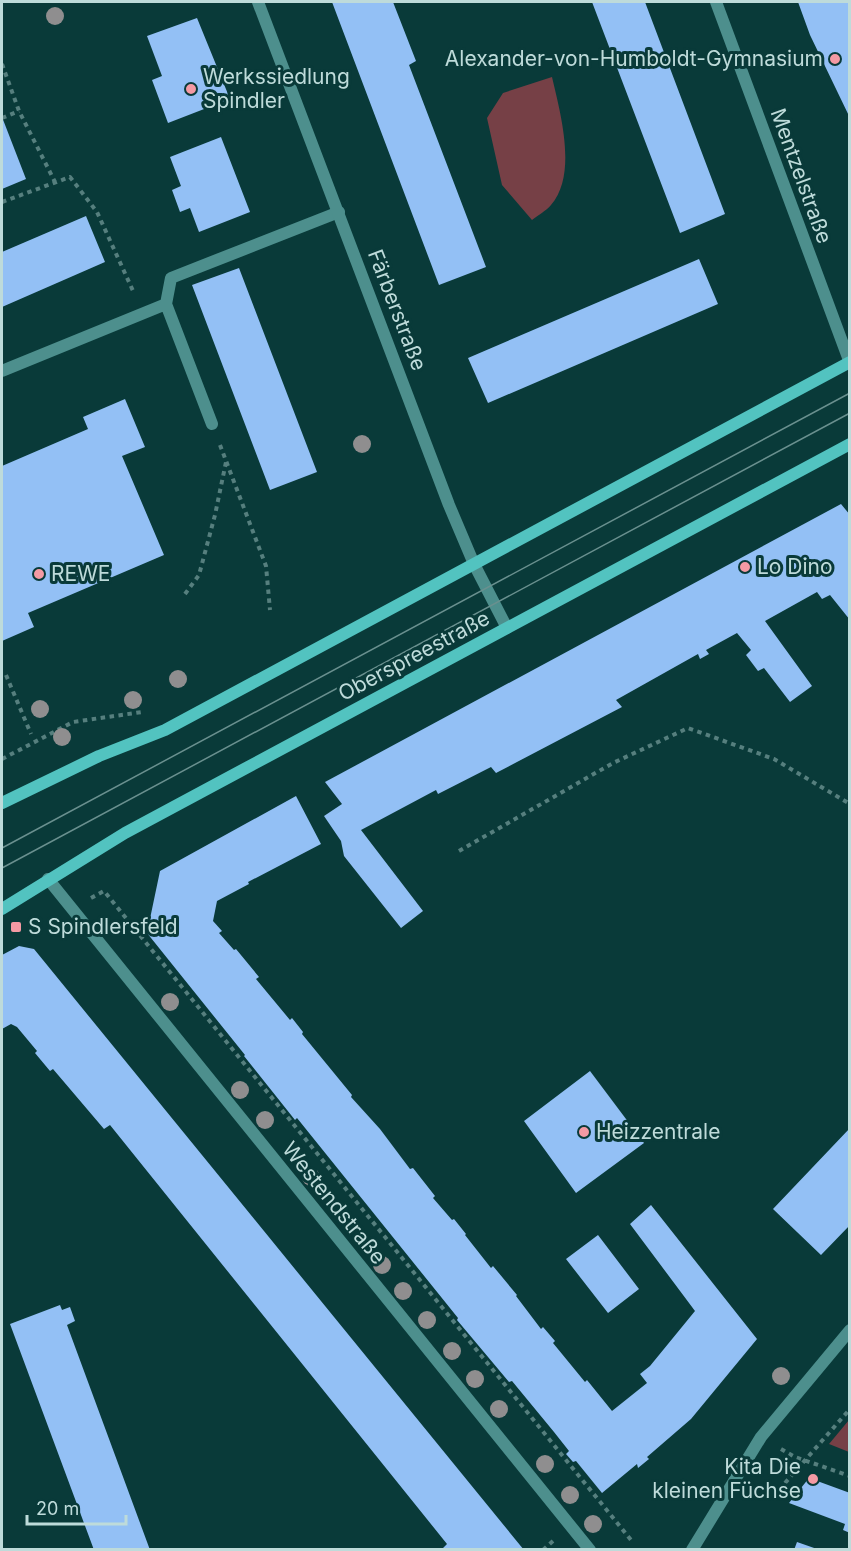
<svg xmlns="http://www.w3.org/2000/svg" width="851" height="1551" font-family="Inter,sans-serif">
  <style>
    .green { fill: #764046 }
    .building { fill: #93c0f5 }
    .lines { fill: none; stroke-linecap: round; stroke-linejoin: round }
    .path { stroke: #567f7e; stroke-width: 4; stroke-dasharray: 4.5 4.5; stroke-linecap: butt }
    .lane { stroke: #4d8f8d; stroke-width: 12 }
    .street { stroke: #4d8f8d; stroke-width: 12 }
    .secondary { stroke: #52c3c0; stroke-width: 12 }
    .tram { stroke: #6a908f; stroke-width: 1.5 }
    .tree { fill: #8f8e8f }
    .poi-dot { fill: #f49aa4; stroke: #093a39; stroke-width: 2 }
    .labels { text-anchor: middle; stroke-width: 6; stroke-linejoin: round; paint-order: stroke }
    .poi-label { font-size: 21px; fill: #bedbda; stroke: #093a39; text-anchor: start }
    .street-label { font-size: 21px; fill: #bedbda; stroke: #093a39 }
  </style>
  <rect width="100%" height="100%" fill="#093a39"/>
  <path class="green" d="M552,77c8,35 26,97 -1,128 -5,6 -13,10 -19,15l-30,-35 -15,-67 16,-25z
    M849,1420v32l-20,-8z"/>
  <path class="building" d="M332,2h61l23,59 -7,4 77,202 -47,18z
    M592,2h53l80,212 -45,19z
    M798,2h52v116l-40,-83z
    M197,18l33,81 -62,24 -16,-43 10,-4 -15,-40z
    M2,117l24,62 -24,10z
    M221,137l29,75 -51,20 -9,-24 -10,4 -8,-22 9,-4 -11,-29z
    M86,216l19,46 -103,45v-55z
    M699,259l19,45 -230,99 -20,-45z
    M239,268l78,204 -47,18 -78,-205z
    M125,399l20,48 -23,9 42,99 -136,58 6,14 -32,14v-175l86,-37 -5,-12z
    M841,504l9,11v105l-20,-25 -8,4 -5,-7 -52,29 47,65 -22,16 -26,-34 -6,3 -12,-16 5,-5 -14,-17 -31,17 3,4 -9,5 -2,-5 -82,46 6,7 -126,66 -5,-6 -53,27 -2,-4 -75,40 62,81 -22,17 -57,-72 -3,-15 -17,-25 18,-12 -17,-22z
    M296,796l25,48 -73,38 1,2 -32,17 -4,20 9,10 -3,2 15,17 2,-1 23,28 -3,2 34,41 2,-2 11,14 -1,2 50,61 -1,2 29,32 30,40 3,-1 22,28 -2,2 19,22 2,-1 12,15 -1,1 26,33 2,-2 24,29 -1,1 25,33 2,-2 12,14 -2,2 32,39 2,-2 25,31 35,-28 -7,-9 10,-8 45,-55 -65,-87 21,-19 106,134 -66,80 -44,38 2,2 -11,9 -1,-4 -35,29 -26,-32 -3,1 -7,-8 3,-3 -15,-19 -42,-51 -3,1 -52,-62 1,-2 -161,-200 -2,2 -51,-64 1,-1 -98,-122 13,-62z
    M19,946l15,3 490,601h-83l6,-6 -337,-419 -6,4 -51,-60 -3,2 -15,-18 2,-2 -20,-24 -6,-3 -9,5v-74z
    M590,1071l54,72 -68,50 -52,-72z
    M850,1128v97l-29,30 -48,-46z
    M598,1235l41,54 -31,24 -42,-54z
    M60,1305l2,5 8,-3 5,14 -8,4 83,225h-56l-84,-226z
    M809,1478l41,15v40l-7,-3 2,-6 -56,-21z
    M797,1542l20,7v1h-23z"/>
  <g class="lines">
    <path class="path" d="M2,64l17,47 36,71
      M2,118l17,-7
      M2,202l68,-25 27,35 37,81
      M220,445l46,121 4,44
      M185,594l14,-19 16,-60 11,-53
      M6,675l25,59
      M2,759l71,-37 69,-10
      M459,851l154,-88 75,-35 86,31 76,45
      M91,898l13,-7 527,649
      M781,1449l14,8 55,19
      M785,1483l65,-74
      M543,1550l11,-10"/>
    <path class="lane" d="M166,304l46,120
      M2,371l164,-67 5,-26 168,-66"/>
    <path class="street" d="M258,2l191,503 25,59 33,64
      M716,2l134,361
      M48,879l542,671
      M692,1550l69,-113 89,-107"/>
    <path class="secondary" d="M2,803l97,-47 66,-26 685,-368
      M2,909l123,-76 725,-389"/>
    <path class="tram" d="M2,848l848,-455
      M2,868l848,-455"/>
  </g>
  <g class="tree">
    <circle cx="55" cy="16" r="9"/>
    <circle cx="362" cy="444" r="9"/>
    <circle cx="178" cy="679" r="9"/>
    <circle cx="133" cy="700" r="9"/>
    <circle cx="40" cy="709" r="9"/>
    <circle cx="62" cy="737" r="9"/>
    <circle cx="170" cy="1002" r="9"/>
    <circle cx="240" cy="1090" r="9"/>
    <circle cx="265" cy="1120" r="9"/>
    <circle cx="311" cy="1177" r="9"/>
    <circle cx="382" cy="1265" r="9"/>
    <circle cx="403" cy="1291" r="9"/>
    <circle cx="427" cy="1320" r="9"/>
    <circle cx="452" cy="1351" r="9"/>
    <circle cx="781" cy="1376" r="9"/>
    <circle cx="475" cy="1379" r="9"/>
    <circle cx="499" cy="1409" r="9"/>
    <circle cx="545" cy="1464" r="9"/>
    <circle cx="570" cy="1495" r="9"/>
    <circle cx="593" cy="1524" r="9"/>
  </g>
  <g class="poi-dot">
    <circle cx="835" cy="59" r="6"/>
    <circle cx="191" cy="89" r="6"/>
    <circle cx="745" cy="567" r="6"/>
    <circle cx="39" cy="574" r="6"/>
    <rect x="10" y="921" width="12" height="12" rx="3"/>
    <circle cx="584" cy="1132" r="6"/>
    <circle cx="813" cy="1479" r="6"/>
  </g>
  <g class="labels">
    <g class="poi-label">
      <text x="823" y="66" text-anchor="end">Alexander-von-Humboldt-Gymnasium</text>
      <text x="203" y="84">Werkssiedlung<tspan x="203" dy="24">Spindler</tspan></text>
      <text x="757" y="574">Lo Dino</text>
      <text x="51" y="581">REWE</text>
      <text x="28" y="934">S Spindlersfeld</text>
      <text x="596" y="1139">Heizzentrale</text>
      <text x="801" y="1474" text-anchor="end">Kita Die<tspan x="801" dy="24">kleinen Füchse</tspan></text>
    </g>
    <g class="street-label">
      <text transform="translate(801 176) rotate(70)" y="7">Mentzelstraße</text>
      <text transform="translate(397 310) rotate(69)" y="7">Färberstraße</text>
      <text transform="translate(414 656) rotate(-28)" y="7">Oberspreestraße</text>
      <text transform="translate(334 1203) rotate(51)" y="7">Westendstraße</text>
    </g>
  </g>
  <rect width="851" height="1551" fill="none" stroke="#bedbda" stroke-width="6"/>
  <path d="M27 1515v9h99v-9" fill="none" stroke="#bedbda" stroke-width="3"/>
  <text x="36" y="1515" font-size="18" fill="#bedbda" stroke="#093a39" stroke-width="4.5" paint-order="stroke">20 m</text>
</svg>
